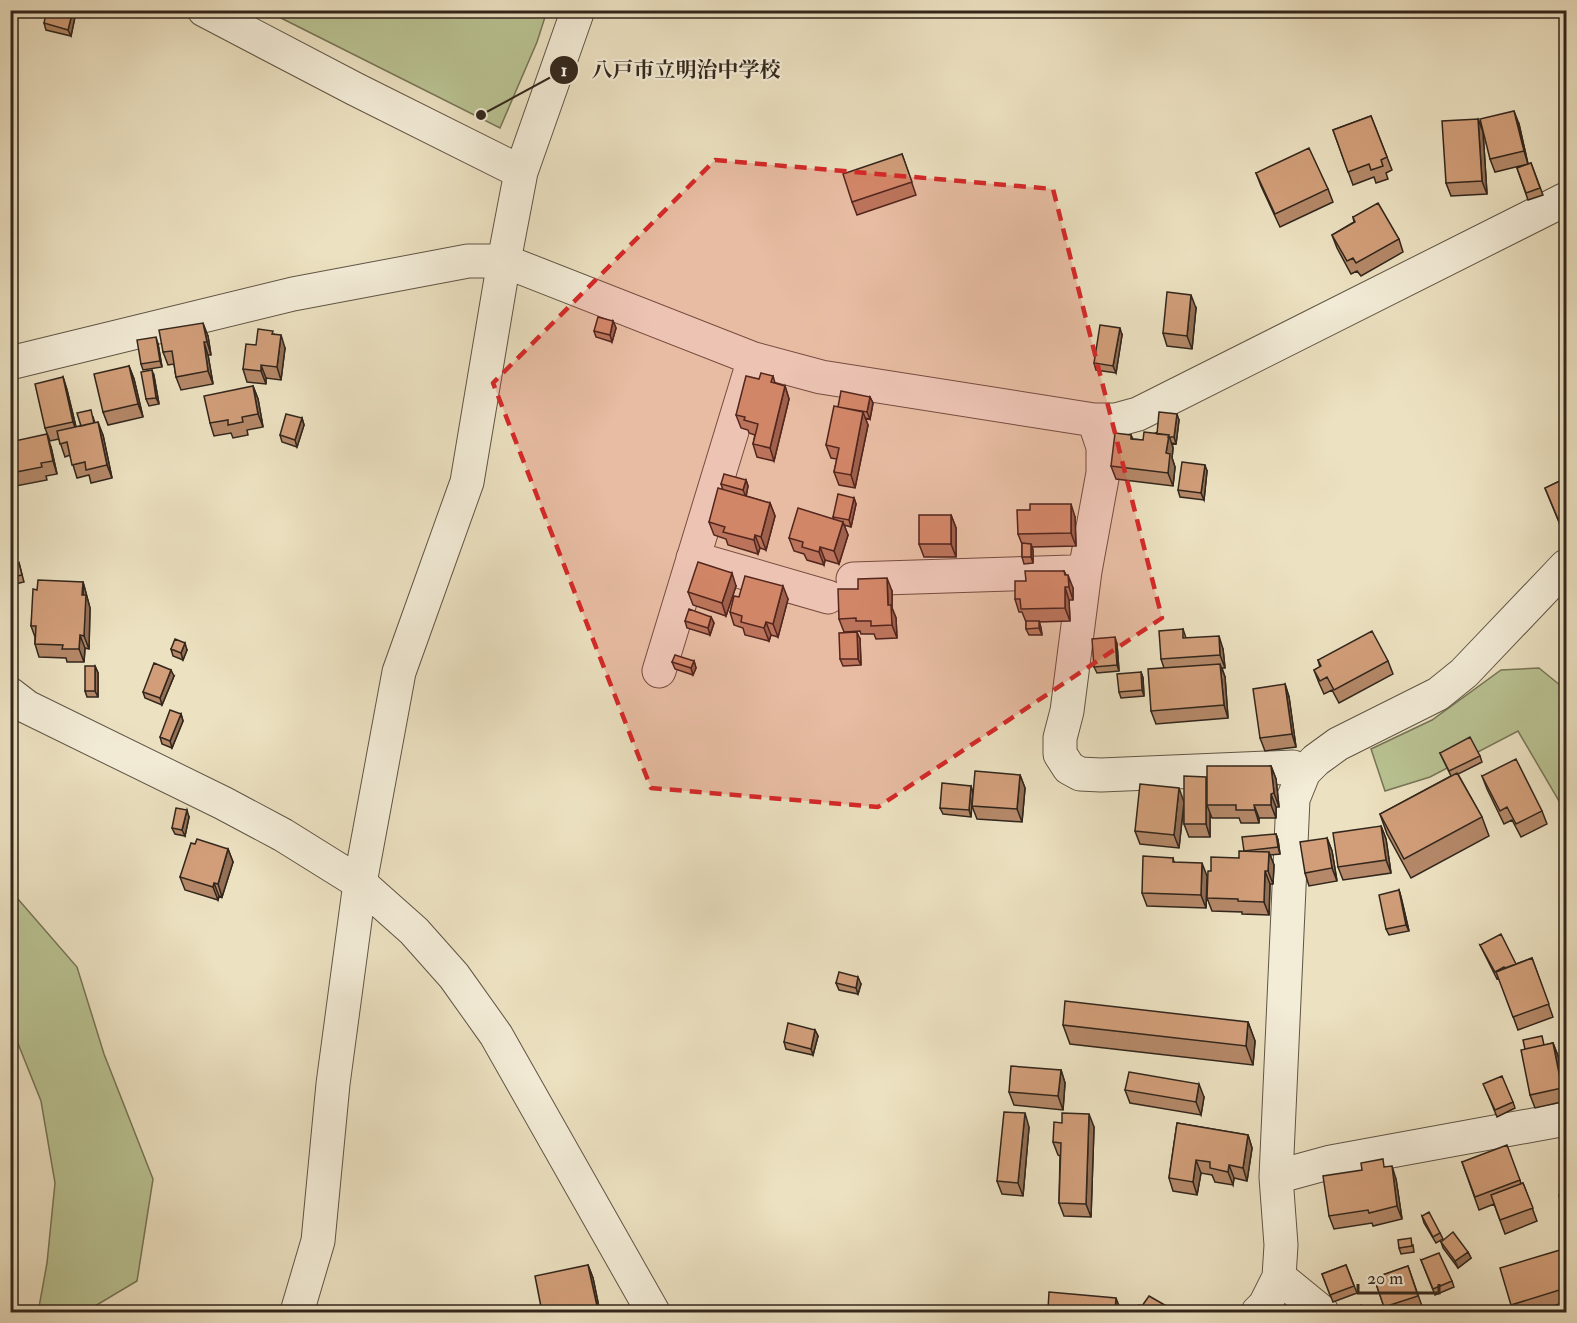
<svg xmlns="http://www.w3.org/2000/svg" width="1577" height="1323" font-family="'IM FELL Double Pica','Noto Serif JP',serif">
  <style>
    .green { fill: #b9c292; stroke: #767457; stroke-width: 1.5 }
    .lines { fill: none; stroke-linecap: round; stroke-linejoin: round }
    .minor-casing { stroke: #605545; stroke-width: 35 }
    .minor { stroke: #f3ecd7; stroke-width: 33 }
    .wall { fill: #b48868; stroke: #32261c; stroke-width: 1.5 }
    .shaded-wall { fill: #926f55; stroke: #32261c; stroke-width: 1.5 }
    .building { fill: #d19e79; stroke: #32261c; stroke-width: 1.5 }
    .marked { fill: #d62828; fill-opacity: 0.2; stroke: #d62828; stroke-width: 4.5; stroke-dasharray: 12 8; stroke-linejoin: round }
    .leader { fill: none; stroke: #32261c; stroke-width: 2 }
    .callout-dot { fill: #32261c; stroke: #f3ecd7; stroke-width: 2 }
    .mark-label { font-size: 18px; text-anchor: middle; font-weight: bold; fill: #fff }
    .callout-label { font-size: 21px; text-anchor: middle; font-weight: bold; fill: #32261c; stroke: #f3ecd7; stroke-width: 4.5; stroke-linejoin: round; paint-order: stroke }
  </style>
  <rect width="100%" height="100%" fill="#ece1c1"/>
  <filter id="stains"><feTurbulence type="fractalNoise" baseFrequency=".00333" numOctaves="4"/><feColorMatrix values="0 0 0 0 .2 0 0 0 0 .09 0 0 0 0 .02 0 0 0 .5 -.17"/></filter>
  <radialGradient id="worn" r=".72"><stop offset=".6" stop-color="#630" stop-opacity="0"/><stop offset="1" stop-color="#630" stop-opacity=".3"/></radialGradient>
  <path class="green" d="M267,11l280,-1v1l-10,31 -37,86z
    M1539,668l27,22v123l-48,-82 -88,46 -45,14 -14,-42 61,-29 69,-50z
    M11,891l66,76 27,87 49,125 -16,102 -52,31h-38l-8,-5 8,-44 8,-80 -14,-82 -30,-75z"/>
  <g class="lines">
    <g class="minor-casing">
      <path id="minor" d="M204,10l151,79 166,83
        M10,363l283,-69 175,-33h36l250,98 67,18 273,43h22l22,-6 428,-215
        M1094,420l9,27v26l-18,98 -18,140 -7,27v16l9,14 11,6 21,1 192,-8 11,5
        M693,558l135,39
        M853,579l218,-7
        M659,671l91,-299
        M10,694l17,13 196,96 60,32 77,48 54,48 40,45 42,59 157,277
        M1276,1177l55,-15 235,-43
        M1279,1277l43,35
        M297,1312l21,-71 15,-157 27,-201 39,-211 68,-190 37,-221 17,-89 57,-162
        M1258,1312l7,-7 14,-28 2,-32 -5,-68 17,-378 11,-27 12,-12 22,-16 100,-50 26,-21 102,-107"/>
    </g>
    <use href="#minor" class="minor"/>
  </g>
  <path class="wall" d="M76,12l-5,24 -25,-6 -2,-7z
    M1371,116l21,54 -6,3 2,6 -12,4 -2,-6 -21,8 -20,-55z
    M1478,119l5,13 4,62 -36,2 -5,-13z
    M1519,124l9,40 -33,8 -5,-13z
    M902,154l14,41 -59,20 -5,-13z
    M1531,163l12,32 -15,5 -11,-32z
    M1256,173l72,16 5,13 -53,25 -19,-41z
    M1353,217l46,22 4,13 -42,24 -4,-5 -6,3 -14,-26 -5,-13 22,-13z
    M1196,308l-4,41 -25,-3 -4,-13z
    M613,321l3,7 -4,14 -16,-5 -2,-6z
    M274,334l11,14 -4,32 -15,-2v6l-19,-2 -4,-13 13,-24z
    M1122,335l-6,38 -20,-3 -2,-7z
    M208,336l3,19h-3l5,29 -32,6 -5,-13 -2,-13 -6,1 -5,-13z
    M158,344l4,23 -19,3 -2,-6z
    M129,366l5,13 9,38 -35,8 -5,-13z
    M154,376l5,28 -10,2 -3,-7z
    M773,376l2,7 10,3 4,13 -15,62 -17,-4 -4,-13 2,-9 -6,-2 -1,-3 -7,-2 -5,-13z
    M63,377l4,13 9,37 5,-1 12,-9 2,6 8,12 9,43 -21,5 -2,-8 -12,3 -7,-23 -5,2 -6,-18 -9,2 -5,-13z
    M253,386l5,13 5,28 -16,3 1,5 -15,3 -2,-5 -17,3 -4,-13z
    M870,397l3,6 -3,16 -5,-1 3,7 -13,63 -16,-3 -5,-13 3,-13 -6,-1 -5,-13 12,-38z
    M302,418l2,7 -7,22 -15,-5 -2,-7z
    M1179,420l-3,24 -4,-1 1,5 -1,10 3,9 -2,19 -57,-7 -5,-13 20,-31 2,4 10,1z
    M10,442l41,5 6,27 -11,2 1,4 -31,6 -1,-2 -5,1z
    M1207,471l-3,29 -24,-3 -2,-7z
    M1566,478v52l-3,2 -18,-44z
    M746,480l2,6 -2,10 24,7 5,13 -9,34 -6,-2 -2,6 -30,-9 -2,-6 -12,-4 -5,-13 14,-32 -2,-6z
    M854,498l2,6 -5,23 -7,-2 4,10 -9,29 -14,-4 -1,5 -17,-5 -3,-6 -10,-3 -5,-13 45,-19 -1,-2z
    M951,515l5,13v29h-32l-5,-13z
    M1075,517l1,29 -44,1 1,3v13l-9,1 -2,-7v-13l-4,-10z
    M19,563l5,19 -9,2 -2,-7z
    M1064,571l9,17v12h-4l1,21 -31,1 2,6 1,7h-13l-3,-6v-7l-4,-10h-3l-4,-13 11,-18z
    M11,581l5,13 1,26 -5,1v9h-2z
    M83,582l7,26 -1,41 -4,-1 -1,14h-17l-1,-4 -27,-1 -4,-13v-7l-4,-11 6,-36z
    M736,586l-10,30 -33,-11 -5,-13z
    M892,591v17l4,10 1,20 -21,1 -2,-5h-13l-1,-3 -16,1 -5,-13z
    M739,597l49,2 -10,38 -7,-2 -2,6 -24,-6 -2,-7 -9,-3 -4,-13z
    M711,617l3,6 -4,12 -23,-7 -2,-7z
    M1183,629l3,9 37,11 2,19h-3l3,9 3,41 -72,6 -5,-13 13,-43 -3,-9z
    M860,639l1,26 -18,1 -3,-7z
    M1117,644l2,27 -22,2 -3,-6z
    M171,649l16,1 -4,10 -10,-4z
    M1318,660l70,1 5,13 -54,29 -7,-13 -8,4 -5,-11 -5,-13 6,-3z
    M694,661l2,7 -3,7 -18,-6 -3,-7z
    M95,666l3,7v24h-11l-2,-6z
    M1141,672l2,6 1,18 -23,2 -2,-6z
    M174,676l-12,29 -17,-7 -2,-6z
    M1285,684l4,13 7,50 -31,4 -5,-13z
    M181,714l2,7 -11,27 -10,-4 -2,-7z
    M1440,753l40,3 2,6 -24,12 24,43 7,19 -78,42 -24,-44 -7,-20 71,-38z
    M1271,766l5,13 3,28h-3v11h-17v5h-18l-2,-5h-27l-2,-5v24h-21l-5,-13v-21l-5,45 -39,-4 -5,-13 49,-30 23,-20z
    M1020,775l5,13 -3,34 -45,-3 -5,-13z
    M1482,776l60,35 5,13 -26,13 -9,-17 -8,4 -17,-35z
    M971,786v31l-28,-3 -3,-6z
    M189,817l-4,19 -10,-2 -3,-6z
    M1381,826l5,13 5,34 -48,7 -5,-13z
    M1276,834l2,6 2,14 -10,1 4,10 -1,19h-3l-1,31 -27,-1v-2l-30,-1 -5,-13 4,-27 28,-13 5,-7z
    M1327,838l5,13 5,30 -28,5 -4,-13z
    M195,844l33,5 5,13 -11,35 -3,-1 -1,4 -33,-10 -5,-13z
    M1173,858l1,4 33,14 -1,32 -59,-2 -5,-13z
    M1399,890l2,7 8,34 -20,4 -3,-6z
    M1480,945l36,19 16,-6 21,59 -35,13 -19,-52 -2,1z
    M836,983l25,1 -3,10 -19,-4z
    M1248,1022l7,19 -2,24 -183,-21 -7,-19z
    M815,1030l3,6 -5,19 -27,-6 -2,-7z
    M1553,1043l5,13 8,45 -31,7 -5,-13 15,-50z
    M1061,1070l4,13 -2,27 -49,-5 -5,-13z
    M1125,1090l79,7 -3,18 -71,-12z
    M1486,1090l27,12 2,6 -18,9z
    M1062,1123l32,4 -3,90 -27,-1 -5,-13 1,-47 -2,-1 -5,-13z
    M1177,1123l71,12 4,13 -5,33 -13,-3 -1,7 -18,-3 -3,-7 -11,-2 -4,22 -24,-4 -4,-13z
    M1029,1127l-6,69 -21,-2 -5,-13z
    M1462,1162l58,18 1,4 2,-1 14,38 -32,13 -11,-30 -15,6z
    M1385,1167l11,12 6,40 -29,7 -1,-3 -38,6 -5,-13z
    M1566,1193v28h-1l-2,-7z
    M1422,1216l18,17 3,6 -7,4 -12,-20z
    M1441,1242l27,10 3,6 -13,10 -15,-20z
    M1413,1245l1,7 -13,2 -2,-6z
    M1421,1260l31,21 2,6 -19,8z
    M588,1265l5,13 7,34h-58z
    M1346,1265l11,28 -24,9 -11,-28z
    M1408,1266l15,43 -10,3h-27l-12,-34z
    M1566,1269v33l-33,10h-19l-3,-7z
    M1048,1309l73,2v1h-72z"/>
  <path class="shaded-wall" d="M73,10h3v2l-5,24 -3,-6z
    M1514,111l5,13 9,40 -4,-13z
    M1478,119l5,13 4,62 -5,-13z
    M1191,295l5,13 -4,41 -5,-13z
    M613,321l3,7 -4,14 -2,-7z
    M203,323l5,13 3,19 -4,-13z
    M1120,328l2,7 -6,38 -3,-7z
    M281,335l4,13 -4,32 -4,-13z
    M156,337l2,7 4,23 -2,-6z
    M204,342l4,13 5,29 -5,-13z
    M261,365l5,13v6l-5,-13z
    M129,366l5,13 9,38 -5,-13z
    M152,370l2,6 5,28 -3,-6z
    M63,377l4,13 11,45 -5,-13z
    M253,386l5,13 5,28 -5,-13z
    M785,386l4,13 -15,62 -4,-13z
    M870,397l3,6 -3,16 -3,-7z
    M863,412l5,13 -13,63 -4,-13z
    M1177,414l2,6 -3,24 -2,-7z
    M302,418l2,7 -7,22 -2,-7z
    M98,422l5,13 9,43 -5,-13z
    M47,434l4,13 6,27 -4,-13z
    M1169,435l4,13 -1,10 3,9 -2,19 -5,-13 -2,-20z
    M1205,465l2,6 -3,29 -3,-7z
    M746,480l2,6 -2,11 -3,-7z
    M854,498l2,6 -5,23 -2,-7z
    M770,503l5,13 -9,34 -5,-13z
    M1071,504l4,13 1,29 -5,-13z
    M951,515l5,13v29l-5,-13z
    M843,522l5,13 -9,29 -5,-13z
    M755,535l5,13 -2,6 -4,-14z
    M1031,544l2,6v13l-2,-6z
    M820,547l5,13 -1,5 -5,-13z
    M1064,571l5,11 -1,-7 5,13v12l-8,-25z
    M732,573l4,13 -10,30 -4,-13z
    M887,578l5,13v17l4,10 1,20 -5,-13 -4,-20z
    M11,581l5,13 1,26 -5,-13z
    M83,582l7,26 -1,41 -5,-13z
    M783,586l5,13 -10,38 -5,-13z
    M1065,587l4,13 1,21 -5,-13z
    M10,617l2,4v9l-2,-5z
    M711,617l3,6 -4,12 -2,-7z
    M1039,621l2,7 1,7 -3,-7z
    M766,622l5,13 -2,6 -5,-13z
    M857,632l3,7 1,26 -3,-6z
    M80,635l5,13 -1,14 -5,-13z
    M1219,636l4,13 2,19 -5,-13z
    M1115,637l2,7 2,27 -2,-6z
    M185,643l2,7 -4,10 -2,-7z
    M694,661l2,7 -3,7 -2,-7z
    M1220,664l5,13 3,41 -4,-13z
    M95,666l3,7v24l-3,-6z
    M171,670l3,6 -12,29 -2,-7z
    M1141,672l2,6 1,18 -2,-6z
    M1285,684l4,13 7,50 -4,-13z
    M181,714l2,7 -11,27 -2,-7z
    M1271,766l5,13 3,28 -5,-14z
    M1020,775l5,13 -3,34 -5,-13z
    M1206,777l4,13 -3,15 3,8v24l-4,-13z
    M971,786l2,6 -2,25 -2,-7z
    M1179,788l5,14 -5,46 -5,-13z
    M1271,794l5,13v11l-5,-13z
    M1254,805l5,13v5l-4,-13z
    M187,810l2,7 -4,19 -3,-6z
    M1381,826l5,13 5,34 -5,-13z
    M1276,834l2,6 2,14 -2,-7z
    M1327,838l5,13 5,30 -5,-13z
    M228,849l5,13 -11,35 -4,-13z
    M1269,852l5,13 -1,19 -5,-13z
    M1202,863l5,13 -1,32 -5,-13z
    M1265,871l5,13 -1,31 -5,-13z
    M214,883l5,13 -1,4 -5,-13z
    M1399,890l2,7 8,34 -3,-6z
    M858,977l3,7 -3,10 -2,-6z
    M1248,1022l7,19 -2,24 -7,-19z
    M815,1030l3,6 -5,19 -2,-6z
    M1553,1043l5,13 8,45 -4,-13z
    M1061,1070l4,13 -2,27 -5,-14z
    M1199,1084l5,13 -3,18 -5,-13z
    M1025,1113l4,14 -6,69 -5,-13z
    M1089,1114l5,13 -3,90 -5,-13z
    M1248,1135l4,13 -5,33 -4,-13z
    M1196,1160l5,13 -4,22 -4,-13z
    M1229,1165l5,13 -1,7 -5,-13z
    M1392,1166l4,13 6,40 -5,-13z
    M1468,1252l3,6 -13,10 -3,-7z
    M588,1265l5,13 7,34h-1l-2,-6z
    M1116,1298l5,13v1h-6z"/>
  <path class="building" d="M47,10h26l-5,20 -24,-7z
    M1514,111l10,40 -34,8 -10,-40z
    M1371,116l16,41 -6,3 2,6 -12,4 -2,-6 -21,8 -15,-42z
    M1478,119l4,62 -36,2 -4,-62z
    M1309,148l19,41 -53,25 -19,-41z
    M902,154l10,28 -60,20 -9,-28z
    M1531,163l9,25 -14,5 -9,-25z
    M1378,203l21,36 -43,24 -3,-5 -6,3 -15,-26 23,-13 -2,-5z
    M1167,292l24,3 -4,41 -24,-3z
    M598,317l15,4 -3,14 -16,-4z
    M203,323l4,19h-3l4,29 -32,6 -4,-26 -9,1 -4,-22z
    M1100,325l20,3 -7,38 -19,-3z
    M258,329l15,2 -1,3 9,1 -4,32 -16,-2v6l-18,-2 3,-25 10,1z
    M156,337l4,24 -19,3 -4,-24z
    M129,366l9,38 -35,8 -9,-38z
    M152,370l4,28 -10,1 -5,-27z
    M761,373l12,3 -2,6 14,4 -15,62 -17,-4 5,-20 -14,-4 1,-3 -9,-2 10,-39 13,3z
    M63,377l10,45 -28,6 -10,-44z
    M253,386l5,28 -16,3 1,5 -15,3v-5l-18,3 -6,-27z
    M841,391l29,6 -3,15 -29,-5z
    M834,406l29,6 -12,63 -17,-3 5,-24 -13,-3z
    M91,410l3,13 -13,3 -4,-13z
    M1159,412l18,2 -3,23h-6l1,-2 -12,-1z
    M286,414l16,4 -7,22 -15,-5z
    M98,422l9,43 -21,5 -1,-8 -13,3 -5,-23 -7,2 -3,-13z
    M1144,432l25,3 -3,18 4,1 -2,19 -57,-7 4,-33 16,2v4l12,1z
    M47,434l6,27 -12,2 1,4 -31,6 -1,-31z
    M1182,462l23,3 -4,28 -23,-3z
    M724,474l22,6 -3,10 -22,-6z
    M1566,478v37l-8,4 -13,-31z
    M718,488l52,15 -9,34 -6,-2 -1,5 -31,-8 2,-5 -16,-5z
    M838,494l16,4 -5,22 -16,-3z
    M1030,504h41v29l-53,1 -1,-24h13z
    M798,508l45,14 -9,29 -14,-4 -1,5 -17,-5 1,-5 -14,-4z
    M919,515h32v29h-32z
    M1022,543l9,1v13h-9z
    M698,562l34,11 -10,30 -34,-11z
    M19,563l3,12 -9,2 -2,-12z
    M1025,571h39l1,4h3l1,12h-4v21l-44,1 -1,-10h-5v-18h11z
    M745,576l38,10 -10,38 -7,-2 -2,6 -23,-6 1,-6 -12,-4 4,-16 5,1z
    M887,578l1,27h3l1,20 -21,1v-5h-15v-3l-17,1 -1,-30h20v-10z
    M38,580l45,2 -1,13h4l-2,41 -4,-1 -1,14h-17l1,-4 -28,-1 1,-18h-5l2,-37 4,1z
    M11,581l1,26h-2v-26z
    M689,609l22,8 -3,11 -23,-7z
    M1026,621h13v7l-13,1z
    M1183,629v9l36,-2 1,19 -59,4 -2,-28z
    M1372,631l16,30 -54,29 -7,-13 -7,4 -6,-11 7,-4 -3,-6z
    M857,632l1,27h-18l-1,-26z
    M1115,637l2,28 -23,2 -2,-28z
    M175,639l10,4 -4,10 -10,-4z
    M675,655l19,6 -3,7 -19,-6z
    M154,663l17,7 -11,28 -17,-6z
    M1220,664l4,41 -73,6 -3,-42z
    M85,666h10v25h-10z
    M1141,672l1,18 -23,2 -2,-18z
    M1285,684l7,50 -32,4 -7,-49z
    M170,710l11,4 -11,27 -10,-4z
    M1470,737l10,19 -31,15 -9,-18z
    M1516,759l26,52 -26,13 -9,-17 -7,4 -18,-35z
    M1207,766h64l3,27 -3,1v11h-17l1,5h-19v-5h-29z
    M975,771l45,4 -3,34 -45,-3z
    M1457,773l25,44 -78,42 -24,-45z
    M1184,776l22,1v47h-22z
    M942,783l29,3 -2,24 -29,-2z
    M1140,784l39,4 -5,47 -39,-4z
    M176,808l11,2 -5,20 -10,-2z
    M1381,826l5,34 -48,7 -5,-34z
    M1276,834l2,13 -34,4 -2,-14z
    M1327,838l5,30 -27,5 -5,-31z
    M197,839l31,10 -10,35 -4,-1 -1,4 -33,-10 11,-34 4,1z
    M1239,851l30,1 -1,19h-3l-1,31 -26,-1v-2l-31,-1 1,-27h3v-14l28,1z
    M1143,856l30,2v4l29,1 -1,32 -59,-2z
    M1399,890l7,35 -20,4 -7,-34z
    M1501,934l15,30 -11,4 -1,-1 -9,5 -15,-27z
    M1532,958l17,46 -36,13 -17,-45z
    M839,972l19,5 -2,11 -20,-5z
    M1065,1001l183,21 -2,24 -183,-21z
    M788,1023l27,7 -4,19 -27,-7z
    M1542,1036l2,9 -19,4 -2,-9z
    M1553,1043l9,45 -32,7 -9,-45z
    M1011,1066l50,4 -3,26 -49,-4z
    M1129,1072l70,12 -3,18 -71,-12z
    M1502,1076l11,26 -18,8 -12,-26z
    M1004,1112l21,1 -7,70 -21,-2z
    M1062,1113l27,1 -3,90 -27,-1 2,-60 -8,-1 1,-20 8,1z
    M1177,1123l71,12 -5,33 -14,-3 -1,7 -18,-4v-6l-14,-2 -3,22 -24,-4z
    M1507,1145l13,35 -45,17 -13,-35z
    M1383,1159l1,8 8,-1 5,40 -28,7 -1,-3 -39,6 -6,-40 39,-6 -1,-7z
    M1523,1183l10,25 -33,12 -9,-25z
    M1566,1193v21h-3l-4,-19z
    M1429,1212l11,21 -7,4 -11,-21z
    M1453,1232l15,20 -13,9 -14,-19z
    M1411,1238l1,8 -13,2 -1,-8z
    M1560,1250l6,22v16l-55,17 -11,-37z
    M1439,1253l13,28 -19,8 -12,-29z
    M588,1265l9,41 -9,2 1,4h-47l-7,-36z
    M1346,1265l8,21 -24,9 -8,-21z
    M1408,1266l10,30 -34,11 -10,-29z
    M1049,1292l67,6 -1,14h-61v-3h-6z
    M1149,1296l28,16h-42l4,-7 3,1z
    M1361,1305l6,7h-15z
    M461,1308v4h-26v-2z"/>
  <path class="marked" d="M715,160l338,29 109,429 -284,189 -227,-19 -158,-405z"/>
  <path class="leader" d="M481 115L564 70"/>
  <g class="callout-dot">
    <circle cx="481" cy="115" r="6"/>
    <circle cx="564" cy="70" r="15"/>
  </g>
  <g class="mark-label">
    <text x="564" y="76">1</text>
  </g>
  <g class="callout-label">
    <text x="686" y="77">八戸市立明治中学校</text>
  </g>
  <rect width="1577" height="1323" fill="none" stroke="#ece1c1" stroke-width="36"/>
  <rect x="12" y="12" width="1553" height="1299" fill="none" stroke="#32261c" stroke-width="3"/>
  <rect x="18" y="18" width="1541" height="1287" fill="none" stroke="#32261c" stroke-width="1.5"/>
  <path d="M1358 1284v9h81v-9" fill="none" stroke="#32261c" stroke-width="3"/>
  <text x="1367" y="1284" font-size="18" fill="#32261c" stroke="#f3ecd7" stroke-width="4.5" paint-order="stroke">20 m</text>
  <rect width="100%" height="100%" filter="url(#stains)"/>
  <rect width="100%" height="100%" fill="url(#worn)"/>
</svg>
